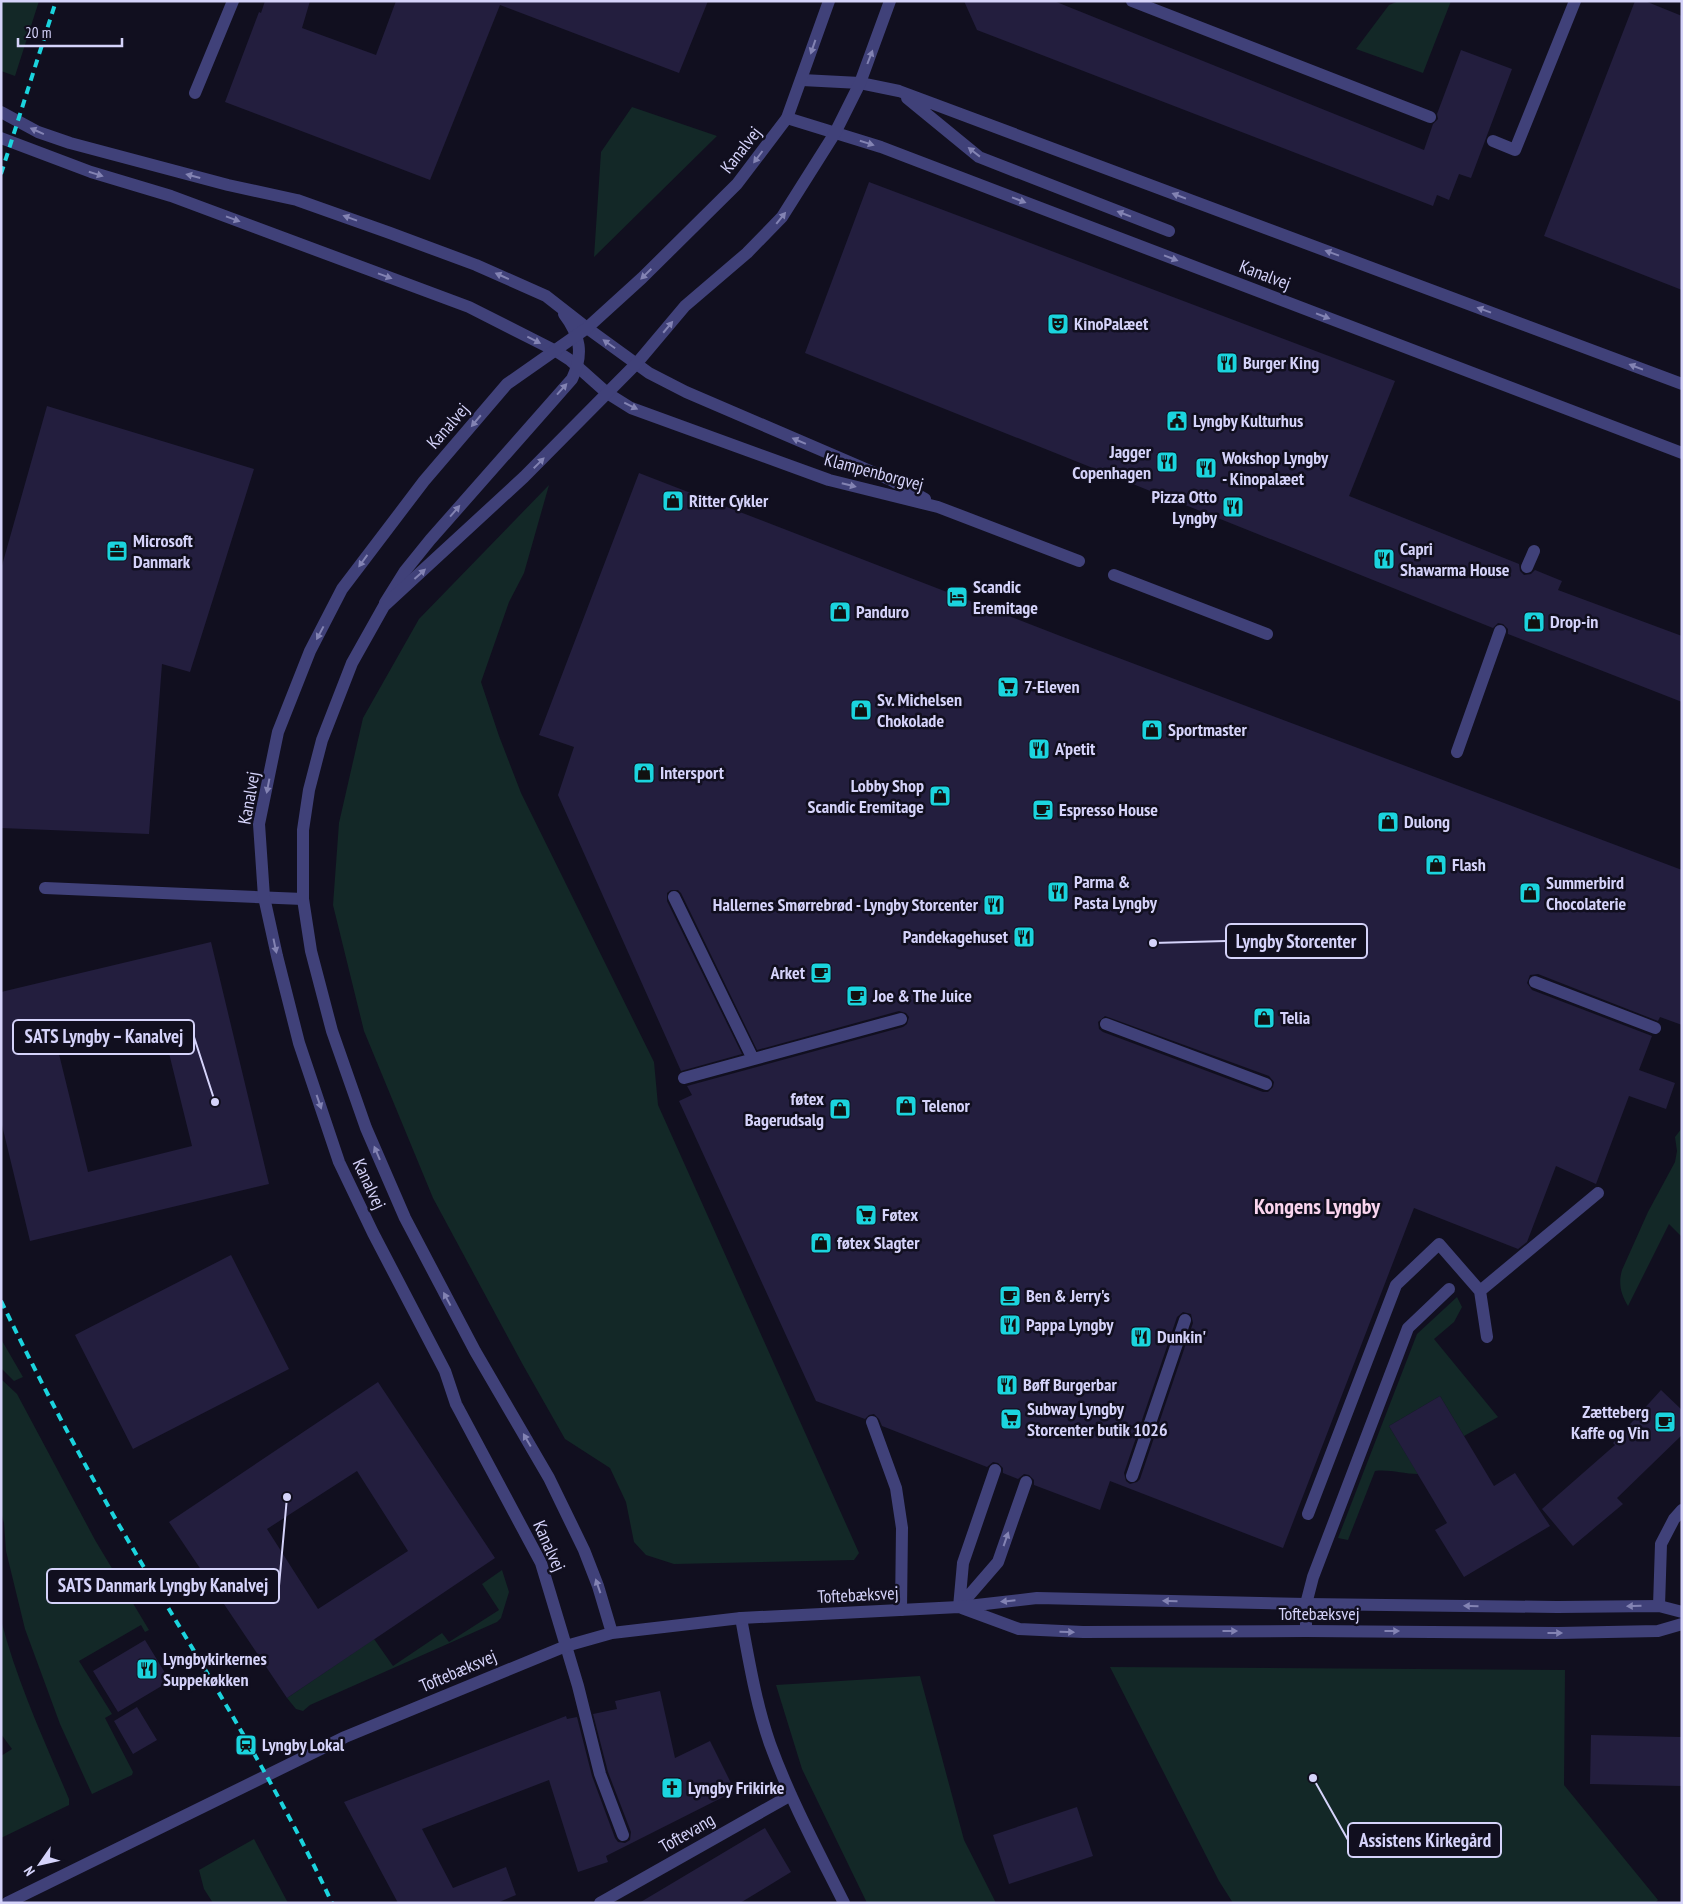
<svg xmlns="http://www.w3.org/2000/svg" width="1683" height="1904" font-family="'PT Sans Narrow',sans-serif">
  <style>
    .green { fill: #132827 }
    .building { fill: #231e3e; fill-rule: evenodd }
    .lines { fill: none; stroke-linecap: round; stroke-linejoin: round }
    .service { stroke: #404179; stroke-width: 12 }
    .pedestrian { stroke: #404179; stroke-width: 12 }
    .minor { stroke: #404179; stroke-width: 12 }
    .tertiary { stroke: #404179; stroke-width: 12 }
    .rail { stroke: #1bd4de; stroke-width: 4; stroke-dasharray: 8 6; stroke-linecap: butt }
    .oneway { fill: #8383b3 }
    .labels { text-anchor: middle; stroke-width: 5; stroke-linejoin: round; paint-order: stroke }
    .street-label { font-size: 18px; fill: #d5d3fa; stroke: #110f1f }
    .poi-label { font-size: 18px; font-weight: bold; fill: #d5d3fa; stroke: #110f1f; text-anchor: start }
    .district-label { font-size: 22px; font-weight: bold; fill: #fad5ee; stroke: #110f1f }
    .leader { fill: none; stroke: #d5d3fa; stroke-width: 2 }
    .callout-dot { fill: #d5d3fa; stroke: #110f1f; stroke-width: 2 }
    .callout { fill: #110f1f; stroke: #d5d3fa; stroke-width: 2 }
    .callout-label { font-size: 19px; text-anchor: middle; font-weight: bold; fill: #d5d3fa }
  </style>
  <rect width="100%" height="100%" fill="#110f1f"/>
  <path class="green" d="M1,1h38l-24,75 -14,-5z
    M1399,1h52l-28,72 -67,-24 33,-44z
    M632,107l85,29 -123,121 7,-105z
    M549,485l-25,88 -15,29 -28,80 18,54 22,57 133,269 4,43 201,448 -5,7 -180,4 -28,-9 -12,-13 -8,-40 -16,-34 -45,-29 -42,-74 -90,-167 -69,-167 -31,-126 6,-82 24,-105 56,-99z
    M1682,1128v109l-13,-13 -41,82c-7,-12 -10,-22 -6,-36l26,-58 27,-50 2,-11 -2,-14z
    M1457,1297l5,10 -8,15 -20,17 64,78 -34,19 -24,-40 -51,30 29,48c-15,0 -29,-5 -43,-3l-27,69 -10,-2 79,-204z
    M1,1339l22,38 -9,4 -13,-13z
    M1,1379l16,15 78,146 54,90 -4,2 -4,-7 -62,36 33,53 -7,4 28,54 -1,3 -40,19 -32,-70 -35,-95 -19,-78 -2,-28 -3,-11z
    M502,1570l7,22 -8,26 -4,4 -187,83 -7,6 -7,-2 -9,-11 87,-59 19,27 49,-33 7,9 50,-32 -17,-26z
    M1,1620c16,62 43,120 68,179v6l-68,33v-82l11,-7 -11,-15z
    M1110,1667l455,3 -1,115 94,115 -3,3h-422l-14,-22z
    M920,1676l44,164 32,63h-129l-65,-134 -26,-84z
    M254,1839l34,64h-75l-9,-14 -5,-19z"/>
  <path class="building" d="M265,1h45l-8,27 74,27 20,-54h312l-29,72 -179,-68 -70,175 -205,-78 34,-90 2,1z
    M964,1h90l370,149 9,-26 5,-5 -1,-5 24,-64 51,19 -41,109 -12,-4 -10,26 -12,-5 -4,11 -456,-176z
    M1635,1h10l37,15v274l-138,-54z
    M869,182l526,199 -46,115 170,68 1,7 4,4 7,-1 4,-4 27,11 -4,9 124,46v66l-174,-68v-5l-5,-5 -5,-1 -5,5 -688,-275z
    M47,406l207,63 -64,203 -28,-8 -13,170 -148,-6v-259z
    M639,473l424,164 619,233v155l-22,-8 -2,4 -120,-47 -8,1 -3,8 5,7 120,46 -13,34 36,13 -9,26 -37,-13 -33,88 -40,-18 -29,76 -9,7 -104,-41 -131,340 -173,-67 -10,29 -66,-25v-5l-5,-5 -5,-1 -6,5 -15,-6v-5l-5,-5 -5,-1 -6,5 -105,-41 -3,-7 -5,-5 -5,1 -4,4 -49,-18 -137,-300 13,-6 -5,-9 216,-59 4,-3 2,-7 -3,-4 -7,-2 -142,39 -76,-157 -3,-3h-7l-4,3v8l75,153 -61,17 -123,-276 16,-48 -35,-12zM1105,1016l164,60 5,6 -1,5 -5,5h-5l-160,-60 -4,-3 -1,-7zM1183,1312l8,2 2,9 -53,156 -3,3 -7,2 -4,-3 -2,-8 53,-156z
    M211,942l58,242 -239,57 -29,-120v-129zM161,1021l31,125 -104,26 -31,-126z
    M231,1255l58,114 -156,80 -58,-114z
    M378,1382l117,176 -208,140 -118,-176zM357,1471l51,80 -90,58 -51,-80z
    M1661,1390l21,20v25l-65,63 6,6 -50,42 -31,-37 73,-64 -2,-2z
    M1440,1396l54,90 21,-13 35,53 -86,51 -29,-47 12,-7 -58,-97z
    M145,1640l25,41 -52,31 -25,-41z
    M660,1691l15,67 35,-17 25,50 -129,65 2,6 -30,10 -29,-92 -127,49 31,59 53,-21 10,28 -19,8h-99l-54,-101 222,-86 1,3 10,-2 15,59 23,62 3,4 7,1 5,-3 1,-8 -23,-60 -15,-58 24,-5 -2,-8z
    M137,1707l20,33 -24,14 -19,-33z
    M1591,1735l91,2v49l-92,-2z
    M1077,1807l16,49 -84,28 -16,-49z
    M765,1828l26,44 -51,31h-101z"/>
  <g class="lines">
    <path class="service" d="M1132,1l298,116
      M802,80l58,3 39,8 783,293
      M195,93l38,-92
      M907,98l72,59 190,74
      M787,118l94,29 801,306
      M1493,141l22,9 60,-149
      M587,328l62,45 37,19 205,88 34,19
      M556,351l14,9 37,33 24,15 198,72 109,27 141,54
      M1114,575l153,59
      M45,888l258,11
      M1480,1291l118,-98
      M872,1422l24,66 6,40 -1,82
      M1308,1514l88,-229 43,-41 41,47 7,46
      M959,1607l39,-45 28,-80
      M959,1607l4,-44 32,-93
      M1306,1631v-27l7,-27 95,-249 41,-39
      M566,1646l12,40 22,88 23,61"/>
    <path class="pedestrian" d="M1527,567l7,-16
      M1457,752l43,-121
      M674,897l79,162
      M1535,982l120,46
      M1106,1024l160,60
      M684,1078l217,-59
      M1132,1476l53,-156"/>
    <path class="minor" d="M1,112l37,20 32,11 158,42 69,15 93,33 86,32 70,31 41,32
      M1,138l90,34 80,24 298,111 87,44
      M385,603l20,-32 25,-31 142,-161c12,-25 8,-44 -8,-65
      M1659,1606l2,-62 13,-25 8,-9
      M741,1618c8,43 15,86 29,126 20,55 48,107 74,159
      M600,1903l191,-108"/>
    <path class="tertiary" d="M962,1608l57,21 64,3 223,-1 252,2 100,-2 24,-7
      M612,1633l-14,-47 -14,-36 -35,-72 -74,-127 -70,-133 -39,-90 -34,-97 -21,-80 -8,-52v-69l6,-40 13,-50 30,-77 32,-57 140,-129 113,-114 48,-57 62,-53 35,-36 53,-84 25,-50 30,-82
      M566,1646l-25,-83 -85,-159 -11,-33 -72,-138 -34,-71 -40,-119 -22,-87 -13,-59 -5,-73 19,-92 32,-81 32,-62 82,-108 83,-97 80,-56 55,-50 95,-94 50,-66 42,-117
      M7,1903l338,-166 221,-91 46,-13 129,-15 218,-11 78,-9 269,6 251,3 102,-1 23,6"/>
    <path class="rail" d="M1,174l55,-173
      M1,1301c37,76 76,151 118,224 73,125 152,247 213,378"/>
  </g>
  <defs><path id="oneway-solid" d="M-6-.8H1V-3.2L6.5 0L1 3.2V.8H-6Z" transform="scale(1.25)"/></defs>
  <g class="oneway">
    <use href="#oneway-solid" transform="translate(813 47) rotate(109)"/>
    <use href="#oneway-solid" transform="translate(870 57) rotate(-69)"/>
    <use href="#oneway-solid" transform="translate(37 131) rotate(-156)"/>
    <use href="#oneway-solid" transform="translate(867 143) rotate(17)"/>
    <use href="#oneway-solid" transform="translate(974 152) rotate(-142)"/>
    <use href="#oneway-solid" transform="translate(758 157) rotate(127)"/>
    <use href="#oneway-solid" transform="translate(96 174) rotate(17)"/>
    <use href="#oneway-solid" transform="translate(193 176) rotate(-165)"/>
    <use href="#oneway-solid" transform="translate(1179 196) rotate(-159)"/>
    <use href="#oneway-solid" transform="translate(1019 200) rotate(21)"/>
    <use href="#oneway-solid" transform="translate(1124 214) rotate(-159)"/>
    <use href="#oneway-solid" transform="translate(350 218) rotate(-160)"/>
    <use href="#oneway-solid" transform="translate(781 218) rotate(-51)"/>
    <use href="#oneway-solid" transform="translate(233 219) rotate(20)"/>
    <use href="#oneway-solid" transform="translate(1332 253) rotate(-160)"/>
    <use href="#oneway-solid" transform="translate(1171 258) rotate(21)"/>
    <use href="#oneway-solid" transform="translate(646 274) rotate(136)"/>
    <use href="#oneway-solid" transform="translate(385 276) rotate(20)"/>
    <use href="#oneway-solid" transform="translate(502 276) rotate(-156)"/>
    <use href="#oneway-solid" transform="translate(1484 310) rotate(-160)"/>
    <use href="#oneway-solid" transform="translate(1323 316) rotate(21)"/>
    <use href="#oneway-solid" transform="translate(668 327) rotate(-50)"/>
    <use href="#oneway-solid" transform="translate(534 340) rotate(27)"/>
    <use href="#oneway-solid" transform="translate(609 344) rotate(-145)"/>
    <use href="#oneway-solid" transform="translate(1636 367) rotate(-159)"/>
    <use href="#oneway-solid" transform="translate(562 389) rotate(-48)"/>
    <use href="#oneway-solid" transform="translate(631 406) rotate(26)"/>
    <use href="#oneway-solid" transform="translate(476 421) rotate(130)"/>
    <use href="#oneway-solid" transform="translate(799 441) rotate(-157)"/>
    <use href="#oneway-solid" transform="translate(539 463) rotate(-45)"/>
    <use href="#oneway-solid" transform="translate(849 485) rotate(14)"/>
    <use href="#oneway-solid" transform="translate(455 511) rotate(-49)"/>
    <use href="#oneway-solid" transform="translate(363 561) rotate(126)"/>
    <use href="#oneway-solid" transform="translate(420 574) rotate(-42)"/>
    <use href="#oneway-solid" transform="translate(320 633) rotate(118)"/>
    <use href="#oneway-solid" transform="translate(268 786) rotate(101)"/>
    <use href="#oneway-solid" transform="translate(275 946) rotate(78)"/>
    <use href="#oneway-solid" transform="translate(319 1102) rotate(71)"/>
    <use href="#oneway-solid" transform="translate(377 1153) rotate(-113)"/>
    <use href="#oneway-solid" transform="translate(447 1299) rotate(-118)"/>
    <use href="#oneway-solid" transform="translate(527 1440) rotate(-120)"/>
    <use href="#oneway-solid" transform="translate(1006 1539) rotate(-71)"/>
    <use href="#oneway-solid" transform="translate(598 1586) rotate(-109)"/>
    <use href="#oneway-solid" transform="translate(1008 1601) rotate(174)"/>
    <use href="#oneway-solid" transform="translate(1170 1601) rotate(-179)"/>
    <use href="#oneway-solid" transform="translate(1471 1606) rotate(-179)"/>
    <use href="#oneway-solid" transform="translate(1634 1606) rotate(179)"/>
    <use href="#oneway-solid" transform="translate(1230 1631)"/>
    <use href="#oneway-solid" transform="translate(1392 1631)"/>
    <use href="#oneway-solid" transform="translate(1067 1632) rotate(1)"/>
    <use href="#oneway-solid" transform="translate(1555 1633)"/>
  </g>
  <defs>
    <g id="theatre-square" transform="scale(1.125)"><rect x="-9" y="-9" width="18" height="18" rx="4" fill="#1bd4de" stroke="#110f1f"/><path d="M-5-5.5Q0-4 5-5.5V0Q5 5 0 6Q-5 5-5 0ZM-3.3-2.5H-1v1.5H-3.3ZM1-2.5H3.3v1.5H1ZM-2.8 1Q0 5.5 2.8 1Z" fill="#111"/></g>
    <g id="restaurant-square" transform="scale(1.125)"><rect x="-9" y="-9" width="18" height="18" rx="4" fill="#1bd4de" stroke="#110f1f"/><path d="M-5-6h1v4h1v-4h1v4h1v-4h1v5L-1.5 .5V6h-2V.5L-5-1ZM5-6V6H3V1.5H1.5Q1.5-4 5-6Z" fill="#111"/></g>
    <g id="civic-square" transform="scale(1.125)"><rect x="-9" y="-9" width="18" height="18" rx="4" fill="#1bd4de" stroke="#110f1f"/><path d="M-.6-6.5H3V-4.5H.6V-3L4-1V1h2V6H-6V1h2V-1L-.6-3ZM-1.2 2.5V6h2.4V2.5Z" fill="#111"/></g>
    <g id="shop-square" transform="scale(1.125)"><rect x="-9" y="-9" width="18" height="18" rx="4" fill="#1bd4de" stroke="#110f1f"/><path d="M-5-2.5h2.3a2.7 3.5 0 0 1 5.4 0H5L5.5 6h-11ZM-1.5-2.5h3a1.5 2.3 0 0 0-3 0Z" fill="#111"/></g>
    <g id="office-square" transform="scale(1.125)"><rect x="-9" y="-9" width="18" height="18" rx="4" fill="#1bd4de" stroke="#110f1f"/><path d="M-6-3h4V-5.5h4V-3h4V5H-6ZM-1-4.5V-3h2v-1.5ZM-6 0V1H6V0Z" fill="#111"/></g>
    <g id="hotel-square" transform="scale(1.125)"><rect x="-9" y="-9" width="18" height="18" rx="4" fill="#1bd4de" stroke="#110f1f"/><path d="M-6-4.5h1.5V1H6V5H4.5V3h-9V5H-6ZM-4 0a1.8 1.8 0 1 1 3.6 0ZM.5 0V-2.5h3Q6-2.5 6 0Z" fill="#111"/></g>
    <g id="supermarket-square" transform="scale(1.125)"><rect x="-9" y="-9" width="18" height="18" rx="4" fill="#1bd4de" stroke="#110f1f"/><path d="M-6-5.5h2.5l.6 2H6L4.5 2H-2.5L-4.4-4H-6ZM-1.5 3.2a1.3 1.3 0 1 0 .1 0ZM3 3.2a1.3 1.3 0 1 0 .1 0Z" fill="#111"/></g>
    <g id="cafe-square" transform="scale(1.125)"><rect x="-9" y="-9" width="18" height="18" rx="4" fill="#1bd4de" stroke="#110f1f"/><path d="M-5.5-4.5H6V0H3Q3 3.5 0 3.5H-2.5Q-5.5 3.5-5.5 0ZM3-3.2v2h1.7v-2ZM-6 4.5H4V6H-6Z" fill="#111"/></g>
    <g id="station-square" transform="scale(1.125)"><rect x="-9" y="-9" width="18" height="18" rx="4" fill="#1bd4de" stroke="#110f1f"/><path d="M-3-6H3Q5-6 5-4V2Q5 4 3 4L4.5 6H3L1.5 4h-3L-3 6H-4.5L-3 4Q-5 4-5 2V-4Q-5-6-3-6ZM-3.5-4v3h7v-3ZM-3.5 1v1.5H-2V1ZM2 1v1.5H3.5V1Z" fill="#111"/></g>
    <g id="church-square" transform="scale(1.125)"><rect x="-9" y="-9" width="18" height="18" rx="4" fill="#1bd4de" stroke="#110f1f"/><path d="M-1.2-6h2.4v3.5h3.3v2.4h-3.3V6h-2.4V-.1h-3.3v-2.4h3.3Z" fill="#111"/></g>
  </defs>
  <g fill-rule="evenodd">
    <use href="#theatre-square" x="1058" y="324"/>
    <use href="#restaurant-square" x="1227" y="363"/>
    <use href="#civic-square" x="1177" y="421"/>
    <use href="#restaurant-square" x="1167" y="462"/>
    <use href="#restaurant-square" x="1206" y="468"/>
    <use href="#shop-square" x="673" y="501"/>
    <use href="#restaurant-square" x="1233" y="507"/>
    <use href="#office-square" x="117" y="551"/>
    <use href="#restaurant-square" x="1384" y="559"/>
    <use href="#hotel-square" x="957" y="597"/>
    <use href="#shop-square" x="840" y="612"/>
    <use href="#shop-square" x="1534" y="622"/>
    <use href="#supermarket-square" x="1008" y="687"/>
    <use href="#shop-square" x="861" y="710"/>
    <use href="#shop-square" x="1152" y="730"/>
    <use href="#restaurant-square" x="1039" y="749"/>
    <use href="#shop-square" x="644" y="773"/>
    <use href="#shop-square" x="940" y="796"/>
    <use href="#cafe-square" x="1043" y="810"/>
    <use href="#shop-square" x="1388" y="822"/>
    <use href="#shop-square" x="1436" y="865"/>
    <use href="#restaurant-square" x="1058" y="892"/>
    <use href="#shop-square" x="1530" y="893"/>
    <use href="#restaurant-square" x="994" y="905"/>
    <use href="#restaurant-square" x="1024" y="937"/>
    <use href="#cafe-square" x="821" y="973"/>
    <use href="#cafe-square" x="857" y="996"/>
    <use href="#shop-square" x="1264" y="1018"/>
    <use href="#shop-square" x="906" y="1106"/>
    <use href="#shop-square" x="840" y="1109"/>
    <use href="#supermarket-square" x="866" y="1215"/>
    <use href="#shop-square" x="821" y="1243"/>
    <use href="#cafe-square" x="1010" y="1296"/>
    <use href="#restaurant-square" x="1010" y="1325"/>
    <use href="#restaurant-square" x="1141" y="1337"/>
    <use href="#restaurant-square" x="1007" y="1385"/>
    <use href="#supermarket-square" x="1011" y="1419"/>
    <use href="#cafe-square" x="1665" y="1422"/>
    <use href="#restaurant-square" x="147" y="1669"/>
    <use href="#station-square" x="246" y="1745"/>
    <use href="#church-square" x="672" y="1788"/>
  </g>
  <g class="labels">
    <g class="street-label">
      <text transform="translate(741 150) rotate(-52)" y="6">Kanalvej</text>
      <text transform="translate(1265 275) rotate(21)" y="6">Kanalvej</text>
      <text transform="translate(448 426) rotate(-49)" y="6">Kanalvej</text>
      <text transform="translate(874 472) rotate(15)" y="6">Klampenborgvej</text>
      <text transform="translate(249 798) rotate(-80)" y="6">Kanalvej</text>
      <text transform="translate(369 1184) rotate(65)" y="6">Kanalvej</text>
      <text transform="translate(549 1546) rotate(66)" y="6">Kanalvej</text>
      <text transform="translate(858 1595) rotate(-3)" y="6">Toftebæksvej</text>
      <text x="1319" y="1620">Toftebæksvej</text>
      <text transform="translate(458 1671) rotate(-23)" y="6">Toftebæksvej</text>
      <text transform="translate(687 1833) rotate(-30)" y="6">Toftevang</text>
    </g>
    <g class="poi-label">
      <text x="1074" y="330">KinoPalæet</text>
      <text x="1243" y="369">Burger King</text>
      <text x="1193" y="427">Lyngby Kulturhus</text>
      <text x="1151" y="458" text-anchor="end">Jagger<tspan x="1151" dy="21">Copenhagen</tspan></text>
      <text x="1222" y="464">Wokshop Lyngby<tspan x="1222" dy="21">- Kinopalæet</tspan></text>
      <text x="1217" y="503" text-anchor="end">Pizza Otto<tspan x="1217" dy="21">Lyngby</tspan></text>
      <text x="689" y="507">Ritter Cykler</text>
      <text x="133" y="547">Microsoft<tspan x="133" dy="21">Danmark</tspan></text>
      <text x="1400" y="555">Capri<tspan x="1400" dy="21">Shawarma House</tspan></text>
      <text x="973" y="593">Scandic<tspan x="973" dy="21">Eremitage</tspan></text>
      <text x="856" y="618">Panduro</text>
      <text x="1550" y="628">Drop-in</text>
      <text x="1024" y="693">7-Eleven</text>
      <text x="877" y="706">Sv. Michelsen<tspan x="877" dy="21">Chokolade</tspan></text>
      <text x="1168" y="736">Sportmaster</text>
      <text x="1055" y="755">A'petit</text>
      <text x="660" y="779">Intersport</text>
      <text x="924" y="792" text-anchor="end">Lobby Shop<tspan x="924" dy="21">Scandic Eremitage</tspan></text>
      <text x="1059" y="816">Espresso House</text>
      <text x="1404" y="828">Dulong</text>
      <text x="1452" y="871">Flash</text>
      <text x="1074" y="888">Parma &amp;<tspan x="1074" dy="21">Pasta Lyngby</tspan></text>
      <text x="1546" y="889">Summerbird<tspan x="1546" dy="21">Chocolaterie</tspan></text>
      <text x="978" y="911" text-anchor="end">Hallernes Smørrebrød - Lyngby Storcenter</text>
      <text x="1008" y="943" text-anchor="end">Pandekagehuset</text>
      <text x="805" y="979" text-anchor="end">Arket</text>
      <text x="873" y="1002">Joe &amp; The Juice</text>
      <text x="1280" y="1024">Telia</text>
      <text x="824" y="1105" text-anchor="end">føtex<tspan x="824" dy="21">Bagerudsalg</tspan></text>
      <text x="922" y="1112">Telenor</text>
      <text x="882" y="1221">Føtex</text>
      <text x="837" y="1249">føtex Slagter</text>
      <text x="1026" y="1302">Ben &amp; Jerry's</text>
      <text x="1026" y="1331">Pappa Lyngby</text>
      <text x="1157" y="1343">Dunkin'</text>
      <text x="1023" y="1391">Bøff Burgerbar</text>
      <text x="1027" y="1415">Subway Lyngby<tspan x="1027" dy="21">Storcenter butik 1026</tspan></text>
      <text x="1649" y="1418" text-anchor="end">Zætteberg<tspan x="1649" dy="21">Kaffe og Vin</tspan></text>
      <text x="163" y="1665">Lyngbykirkernes<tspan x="163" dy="21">Suppekøkken</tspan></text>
      <text x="262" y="1751">Lyngby Lokal</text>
      <text x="688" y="1794">Lyngby Frikirke</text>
    </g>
    <g class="district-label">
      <text x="1317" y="1214">Kongens Lyngby</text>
    </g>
  </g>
  <path class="leader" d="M1153 943L1226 941M215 1102L194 1037M287 1497L279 1586M1313 1778L1348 1840"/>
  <g class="callout-dot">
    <circle cx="1153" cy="943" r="5"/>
    <circle cx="215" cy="1102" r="5"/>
    <circle cx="287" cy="1497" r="5"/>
    <circle cx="1313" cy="1778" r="5"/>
  </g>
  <g class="callout">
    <rect x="1226" y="924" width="141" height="34" rx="5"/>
    <rect x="13" y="1020" width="181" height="34" rx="5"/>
    <rect x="47" y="1569" width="232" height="34" rx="5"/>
    <rect x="1348" y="1823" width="153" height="34" rx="5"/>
  </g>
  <g class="callout-label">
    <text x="1296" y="948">Lyngby Storcenter</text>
    <text x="104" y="1043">SATS Lyngby – Kanalvej</text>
    <text x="163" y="1592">SATS Danmark Lyngby Kanalvej</text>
    <text x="1425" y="1847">Assistens Kirkegård</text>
  </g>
  <rect width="1683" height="1904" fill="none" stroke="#d5d3fa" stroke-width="5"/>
  <g transform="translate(40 1864) rotate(236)" stroke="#110f1f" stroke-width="4" paint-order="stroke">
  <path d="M0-4L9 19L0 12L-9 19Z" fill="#d5d3fa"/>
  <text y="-8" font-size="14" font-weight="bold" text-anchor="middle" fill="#d5d3fa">N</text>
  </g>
  <path d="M18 38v8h104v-8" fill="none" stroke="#d5d3fa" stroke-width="2.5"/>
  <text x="25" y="38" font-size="15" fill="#d5d3fa" stroke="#110f1f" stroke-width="4" paint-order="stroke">20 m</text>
</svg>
